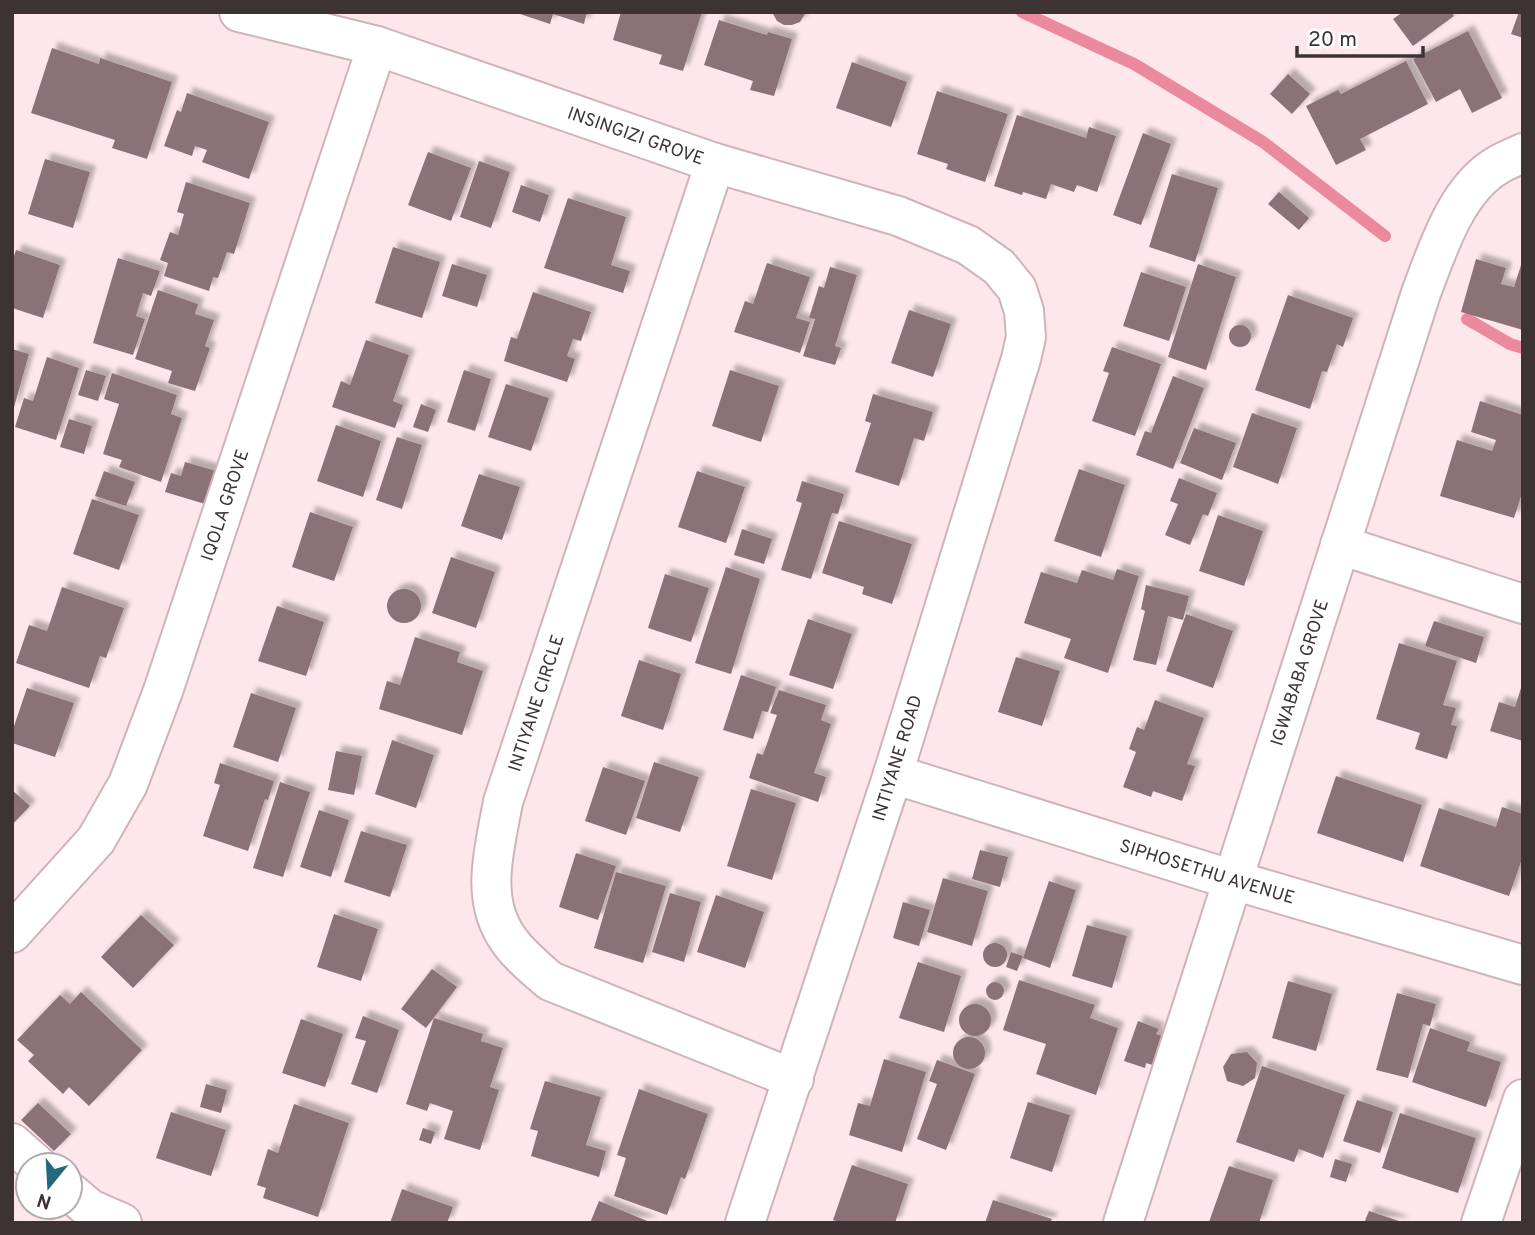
<svg xmlns="http://www.w3.org/2000/svg" width="1535" height="1235" font-family="Overpass,sans-serif">
  <style>
    .lines { fill: none; stroke-linecap: round; stroke-linejoin: round }
    .stream { stroke: #eb899e; stroke-width: 12 }
    .building { fill: #8a7276; filter: url(#shadow) }
    .street-casing { stroke: #ceb4b8; stroke-width: 42 }
    .street { stroke: #fff; stroke-width: 38 }
    .labels { text-anchor: middle; stroke-width: 7; stroke-linejoin: round; paint-order: stroke }
    .street-label { font-size: 18px; fill: #3d3334; stroke: #fff }
  </style>
  <defs>
    <filter id="shadow"><feDropShadow dx="6" dy="-6" stdDeviation="2" flood-color="#0004"/></filter>
  </defs>
  <rect width="100%" height="100%" fill="#fde7eb"/>
  <g class="lines">
    <path class="stream" d="M1022,12l112,52 129,78 122,94
      M1467,319l43,25 13,4"/>
  </g>
  <path class="building" d="M514,12h73l-3,12 -31,-10 -3,10z
    M621,12h81l-19,59 -24,-7 3,-9 -49,-15z
    M772,12h34l-6,10 -8,3h-8l-7,-4z
    M1403,12h48l3,4 -41,30 -20,-27z
    M1519,12h4v26l-12,-4z
    M719,20l48,15 1,-3 24,7 -18,57 -24,-6 3,-9 -49,-16z
    M1468,31l34,67 -30,15 -12,-24 -24,13 -23,-43z
    M52,48l47,16 1,-6 72,24 -25,77 -35,-11 3,-8 -84,-27z
    M1406,61l22,43 -68,35 6,11 -30,15 -30,-59 32,-16 3,4z
    M852,62l55,20 -16,45 -55,-19z
    M1288,74l22,20 -18,20 -22,-20z
    M937,91l71,23 -23,68 -39,-13 2,-5 -31,-10z
    M187,93l82,29 -20,57 -47,-17 5,-12 -12,-4 -3,10 -28,-10 13,-36 4,2z
    M1017,115l69,23 3,-11 27,9 -19,56 -20,-7 -3,7 -23,-8 -5,15 -23,-7 -1,3 -28,-9z
    M1143,133l28,11 -30,81 -28,-10z
    M428,152l43,16 -20,53 -43,-16z
    M45,159l45,13 -17,56 -45,-14z
    M479,161l31,11 -19,56 -31,-11z
    M1172,174l46,14 -23,74 -46,-15z
    M186,182l64,21 -16,51 -7,-2 -9,26 -5,-1 -4,14 -45,-15 4,-13 -8,-3 10,-28 8,3 6,-21 -7,-2z
    M521,185l28,10 -9,27 -28,-10z
    M1279,192l30,26 -10,12 -31,-26z
    M568,198l58,19 -15,48 19,6 -7,22 -79,-25z
    M393,247l47,15 -18,56 -47,-15z
    M16,250l44,15 -17,53 -31,-10v-46z
    M118,258l42,13 -9,25 -8,-3 -7,23 9,3 -12,36 -40,-12z
    M1476,259l30,9 -5,16 13,3 9,-28v71l-62,-18z
    M767,263l43,14 -14,41 14,4 -10,31 -66,-21 11,-31 8,3z
    M452,264l35,11 -10,32 -35,-11z
    M1198,264l38,13 -30,93 -38,-13z
    M830,267l27,8 -22,71 6,2 -6,17 -32,-9 12,-37 -6,-1 10,-32 5,2z
    M1141,272l45,15 -17,54 -46,-15z
    M158,290l40,14 -3,10 19,6 -9,26 5,2 -15,43 -27,-8 4,-12 -37,-12z
    M533,292l58,20 -10,29 -8,-2 -6,17 8,3 -8,23 -63,-21 7,-24 6,2z
    M1288,295l65,23 -10,29 -6,-3 -10,28 -5,-1 -12,38 -55,-19z
    M909,310l42,14 -18,53 -42,-14z
    M1229 336a11 11 0 1 1 22 0a11 11 0 1 1-22 0Z
    M366,340l43,15 -16,46 10,4 -8,23 -63,-21 9,-26 9,4z
    M1112,347l49,17 -26,72 -43,-15 17,-48 -6,-2z
    M12,349l17,5 -16,57 -1,-1z
    M47,357l32,11 -23,72 -41,-13 9,-29 9,3z
    M86,370l20,6 -8,25 -20,-6z
    M464,370l27,9 -16,52 -28,-9z
    M730,370l49,16 -18,56 -49,-16z
    M112,373l65,22 -6,19 11,4 -21,64 -42,-15 3,-7 -19,-6 16,-50 -15,-5z
    M1173,376l31,12 -31,81 -37,-14 9,-24 6,2z
    M506,384l43,14 -18,53 -43,-14z
    M873,394l60,18 -9,29 -10,-3 -15,48 -44,-14 16,-49 -6,-2z
    M1480,401l43,14v75l-9,28 -74,-22 17,-56 35,11 4,-11 -25,-8z
    M421,404l15,6 -8,22 -15,-5z
    M1252,413l45,15 -19,56 -45,-17z
    M69,419l23,7 -8,28 -24,-7z
    M336,425l45,16 -18,56 -46,-16z
    M1194,428l42,15 -14,37 -42,-17z
    M397,437l25,8 -20,64 -26,-9z
    M185,462l31,9 -11,33 -40,-12 6,-19 10,3z
    M1079,469l46,16 -24,72 -47,-16z
    M104,471l31,11 -9,24 -31,-10z
    M697,471l48,16 -19,56 -48,-16z
    M479,474l41,13 -18,53 -41,-14z
    M1179,478l38,15 -9,23 -5,-2 -13,31 -25,-10 13,-31 -8,-3z
    M802,481l42,13 -6,20 -6,-1 -21,66 -30,-9 21,-67 -6,-2z
    M92,499l47,16 -20,55 -46,-16z
    M310,512l43,15 -19,54 -42,-14z
    M1218,515l45,16 -19,55 -45,-15z
    M839,521l73,23 -20,60 -30,-10 2,-7 -42,-14z
    M742,529l30,10 -8,25 -30,-9z
    M451,557l44,15 -19,56 -44,-15z
    M726,567l34,12 -29,95 -36,-11z
    M1117,569l22,7 -31,97 -44,-15 7,-19 -47,-16 17,-51 36,11 5,-13 31,10z
    M665,574l44,14 -18,54 -43,-14z
    M1146,585l43,11 -6,24 -15,-4 -12,49 -23,-5 12,-49 -4,-2z
    M62,587l62,21 -18,50 -6,-2 -11,32 -73,-25 13,-38 18,6z
    M387 606a17 17 0 1 1 34 0a17 17 0 1 1-34 0Z
    M277,606l47,16 -18,54 -48,-15z
    M1186,614l47,17 -20,57 -47,-17z
    M808,619l44,15 -19,55 -44,-14z
    M1434,621l50,16 -8,26 -51,-17z
    M415,637l45,15 -3,10 26,9 -21,64 -83,-26 8,-28 13,4z
    M1399,643l58,18 -14,44 13,3 -5,17 6,1 -10,33 -32,-10 5,-16 -44,-14z
    M1016,657l44,14 -18,55 -44,-14z
    M639,660l42,14 -18,56 -42,-14z
    M741,675l35,12 -8,25 -6,-1 -9,28 -30,-9z
    M1522,685h1v56l-33,-10 9,-29 16,5z
    M27,688l47,15 -19,54 -43,-14v-11z
    M779,690l47,15 -5,15 10,4 -17,49 12,4 -8,25 -69,-24 8,-25 6,2 14,-40 -7,-2z
    M251,693l45,15 -18,54 -45,-15z
    M1155,700l49,18 -17,46 8,2 -13,35 -29,-10 -2,6 -28,-10 13,-35 -7,-3 8,-22 7,3z
    M392,740l42,15 -18,53 -41,-14z
    M336,751l26,5 -8,39 -26,-5z
    M654,762l45,15 -19,55 -44,-14z
    M220,763l54,18 -6,19 -3,-1 -17,52 -45,-15 17,-51 -6,-2z
    M603,767l42,14 -19,54 -41,-14z
    M1336,776l86,29 -19,57 -86,-29z
    M280,782l30,10 -27,85 -30,-9z
    M751,789l45,14 -24,77 -45,-14z
    M12,790l18,16 -18,19z
    M1502,807l21,7v42l-14,40 -89,-30 19,-58 57,19z
    M319,810l30,10 -18,57 -31,-10z
    M361,831l46,14 -17,52 -46,-15z
    M980,850l28,7 -8,30 -28,-8z
    M576,853l40,13 -18,54 -39,-13z
    M616,872l50,14 -23,77 -49,-15z
    M943,878l45,13 -16,55 -45,-14z
    M1049,881l27,9 -26,78 -27,-10z
    M670,893l31,9 -17,60 -32,-10z
    M716,895l48,17 -19,56 -48,-16z
    M903,902l27,8 -11,36 -26,-8z
    M334,914l44,15 -17,52 -44,-14z
    M141,915l33,30 -41,43 -32,-31z
    M1087,925l40,11 -15,52 -40,-12z
    M983 955a12 12 0 1 1 24 0a12 12 0 1 1-24 0Z
    M1011,952l12,4 -6,15 -11,-4z
    M918,962l43,14 -17,56 -45,-14z
    M432,969l25,18 -31,41 -25,-19z
    M1019,980l76,25 -5,13 28,10 -22,67 -60,-21 10,-30 -43,-14z
    M1288,981l44,13 -16,57 -44,-13z
    M986 991a9 9 0 1 1 18 0a9 9 0 1 1-18 0Z
    M81,992l61,58 -53,56 -20,-19 -6,7 -35,-33 6,-6 -17,-15 43,-45 10,9z
    M1397,993l39,11 -6,22 -7,-2 -15,54 -32,-8z
    M959 1020a16 16 0 1 1 32 0a16 16 0 1 1-32 0Z
    M363,1016l36,14 -22,63 -26,-9 15,-43 -11,-3z
    M434,1018l49,16 -2,7 22,7 -13,39 9,3 -19,60 -36,-11 9,-28 -23,-8 -3,8 -21,-7z
    M301,1019l42,15 -18,53 -43,-14z
    M1138,1021l21,8 -3,5 10,3 -10,29 -10,-3 -1,5 -21,-7z
    M1430,1028l40,14 -3,9 34,11 -15,45 -74,-25z
    M953 1053a16 16 0 1 1 32 0a16 16 0 1 1-32 0Z
    M1247,1052l10,11 -2,15 -12,8 -16,-5 -4,-14 8,-13z
    M884,1059l42,13 -24,80 -53,-17 9,-32 12,3z
    M937,1060l38,14 -29,76 -29,-11 20,-55 -8,-3z
    M1262,1066l83,29 -22,63 -24,-9 -5,13 -58,-20z
    M545,1081l56,16 -15,48 20,6 -7,26 -68,-21 7,-25 -8,-2z
    M206,1084l21,6 -6,23 -21,-6z
    M639,1089l69,25 -23,65 -4,-2 -14,38 -53,-19 12,-38 -9,-3z
    M1357,1100l36,12 -13,41 -37,-12z
    M1028,1102l42,13 -18,57 -42,-14z
    M38,1103l33,31 -17,17 -33,-31z
    M294,1104l55,19 -31,94 -55,-19 3,-10 -9,-3 11,-36 10,4z
    M171,1112l55,18 -15,46 -55,-18z
    M1400,1113l76,25 -18,55 -76,-25z
    M423,1128l12,4 -4,12 -12,-4z
    M1335,1159l17,5 -6,18 -16,-5z
    M852,1165l56,19 -13,39h-55l-7,-3z
    M1229,1166l44,14 -14,43 -50,-1z
    M402,1189l51,18 -6,16h-57z
    M993,1200l59,19 -2,4h-65z
    M599,1201l53,22h-62z
    M1369,1211l33,11v1h-38z"/>
  <g class="lines">
    <g class="street-casing">
      <g id="street">
        <path id="s1" d="M239,12l138,34 338,117 183,53 70,29 31,22 18,22 7,22 2,26 -5,22 -128,415 -148,449"/>
        <path d="M715,163l-212,639c-8,45 -24,96 5,137 11,16 27,29 42,42l244,98"/>
        <path d="M1340,545l183,59"/>
        <path id="s2" d="M893,774l340,106 290,85"/>
        <path id="s3" d="M12,933l84,-93 32,-56 35,-93 214,-645"/>
        <path d="M12,1143l25,22"/>
        <path d="M70,1192l20,17 32,14"/>
        <path id="s4" d="M1123,1223l298,-930c16,-42 35,-104 77,-128 8,-5 17,-8 25,-12"/>
        <path d="M1481,1223l42,-124"/>
      </g>
    </g>
    <use href="#street" class="street"/>
  </g>
  <g class="labels">
    <g class="street-label">
      <text dy="6" stroke="none"><textPath href="#s1" startOffset="416">INSINGIZI GROVE</textPath></text>
      <text dy="6" stroke="none"><textPath href="#s3" startOffset="485">IQOLA GROVE</textPath></text>
      <text dy="6" stroke="none"><textPath href="#s4" startOffset="578">IGWABABA GROVE</textPath></text>
      <text transform="translate(536 703) rotate(-72)" y="6">INTIYANE CIRCLE</text>
      <text transform="translate(897 758) rotate(-73)" y="6">INTIYANE ROAD</text>
      <text dy="6" stroke="none"><textPath href="#s2" startOffset="329">SIPHOSETHU AVENUE</textPath></text>
    </g>
  </g>
  <rect width="1535" height="1235" fill="none" stroke="#3d3334" stroke-width="28"/>
  <g transform="translate(49 1186) rotate(198)"><circle r="33" fill="#ffffff" stroke="#b1adae" stroke-width="2"/>
  <path d="M0-5L12 26L0 18L-12 26Z" fill="#24697a"/>
  <text y="-10" font-size="19" font-weight="bold" text-anchor="middle" fill="#3d3334">N</text>
  </g>
  <path d="M1297 46v10h126v-10" fill="none" stroke="#3d3334" stroke-width="3.5"/>
  <text x="1308" y="46" font-size="21" fill="#3d3334" stroke="#ffffff" stroke-width="5" paint-order="stroke">20 m</text>
</svg>
